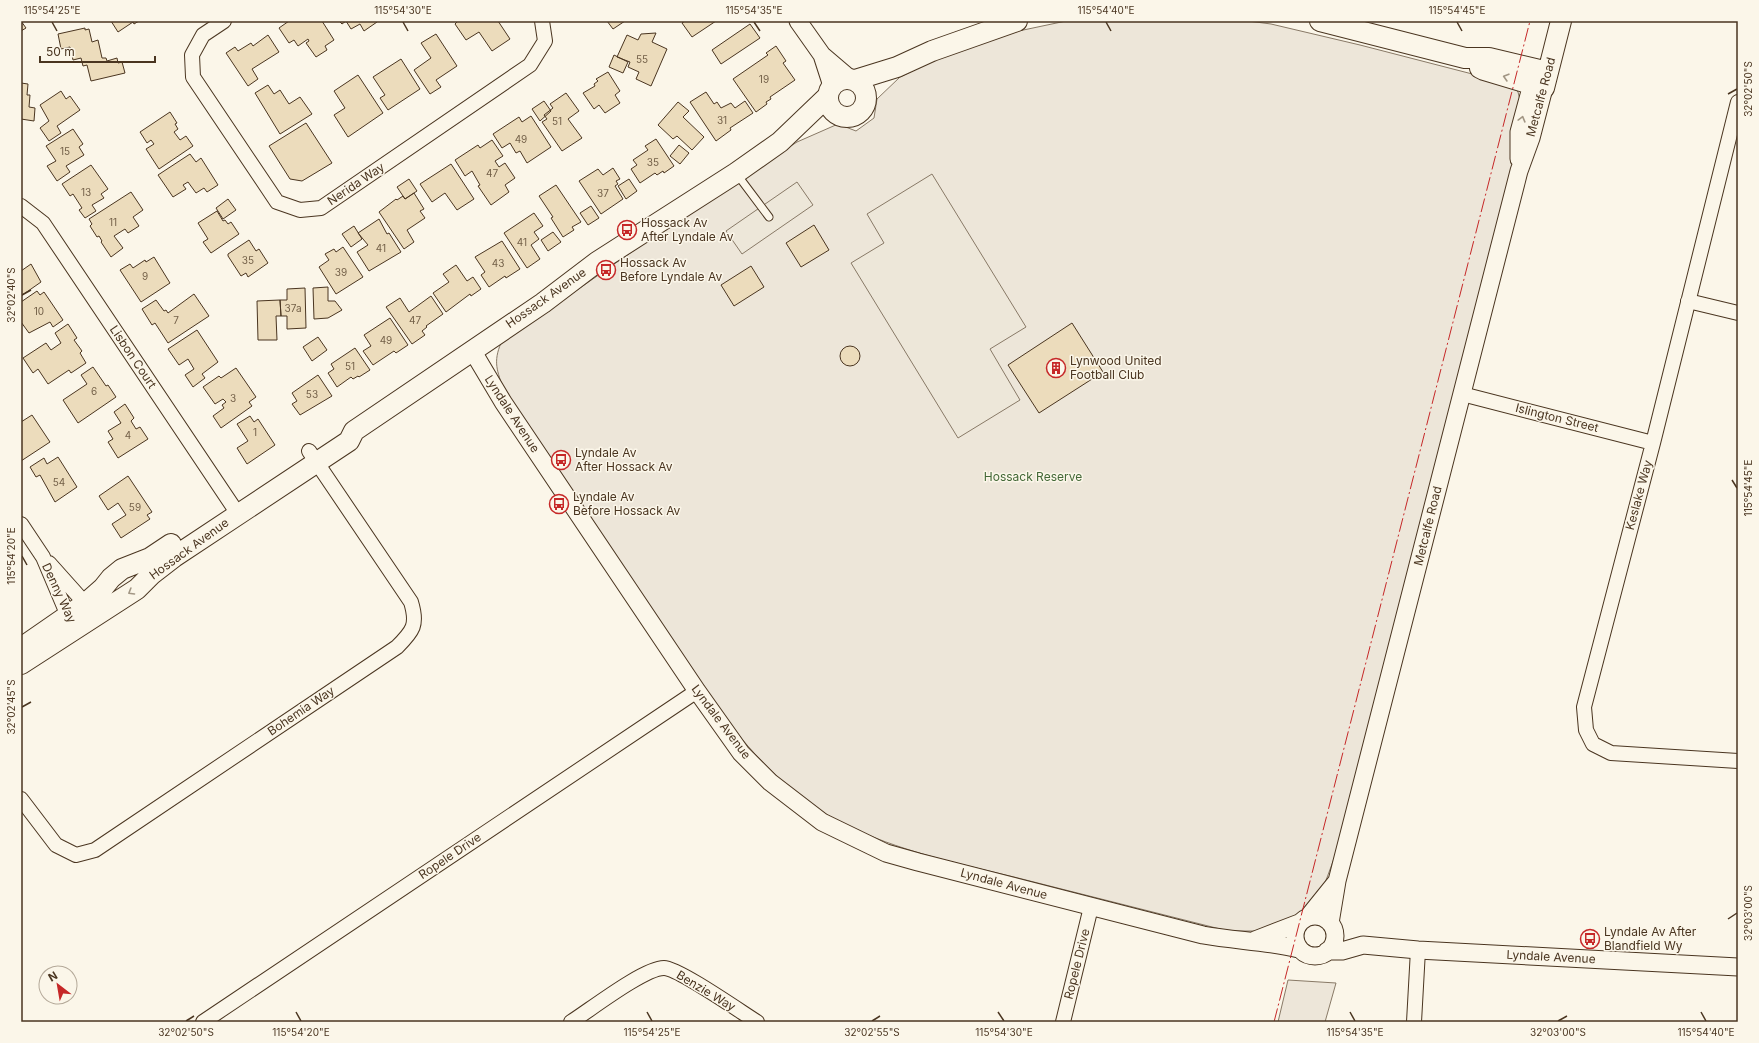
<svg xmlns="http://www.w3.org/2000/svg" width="1759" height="1043" font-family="Inter,sans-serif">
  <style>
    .green { fill: #ede6d9; stroke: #887966 }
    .parking { fill: #ede7d9; stroke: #887966 }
    .building { fill: #ecdcbc; stroke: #4a3520 }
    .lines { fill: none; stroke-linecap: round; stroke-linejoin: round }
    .service-casing { stroke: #4a3520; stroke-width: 9 }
    .minor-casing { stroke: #4a3520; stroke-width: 16 }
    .tertiary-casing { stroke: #4a3520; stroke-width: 19 }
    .secondary-casing { stroke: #4a3520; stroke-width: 22 }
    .service { stroke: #fbf6e9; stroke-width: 7 }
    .minor { stroke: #fbf6e9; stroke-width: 14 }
    .tertiary { stroke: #fbf6e9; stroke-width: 17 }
    .secondary { stroke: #fbf6e9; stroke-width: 20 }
    .power { stroke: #c62828; stroke-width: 1; stroke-dasharray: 14 3 2 3; stroke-linecap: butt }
    .oneway { stroke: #a29684 }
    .ticks { fill: none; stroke: #4a3520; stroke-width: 1.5 }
    .labels { text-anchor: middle; stroke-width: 3; stroke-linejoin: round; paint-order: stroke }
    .number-label { font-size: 10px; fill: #725f47 }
    .street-label { font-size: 12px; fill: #4a3520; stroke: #fbf6e9 }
    .poi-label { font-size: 12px; fill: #4a3520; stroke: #fbf6e9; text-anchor: start }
    .park-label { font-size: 12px; fill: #436837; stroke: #fbf6e9 }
    .neatline { fill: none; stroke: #4a3520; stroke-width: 1.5 }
    .ticks-label { font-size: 10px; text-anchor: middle; fill: #4a3520 }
  </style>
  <rect width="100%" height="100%" fill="#fbf6e9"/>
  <path class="green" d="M1066,21h182l23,3 89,21 151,39 7,8 3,12 -4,67 -182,685 -10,27 -17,24 -13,11 -40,13h-27c-71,-18 -143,-36 -214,-54 -58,-14 -116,-26 -170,-53 -91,-45 -146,-145 -201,-227 -46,-69 -92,-138 -139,-207 -7,-19 -11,-28 -3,-47l198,-138 98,-63 41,-18 18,7 18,-13 3,-19 23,-22 39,-19 75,-26z
    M1288,980l48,3 -11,39h-47z"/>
  <path class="parking" d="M932,174l94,153 -36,22 30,51 -62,38 -107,-175 33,-20 -17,-29z
    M797,182l16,23 -71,49 -16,-23z"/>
  <path class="building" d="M21,21l5,7 -5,3z
    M111,21h28l-5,3 -1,-2 -15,10z
    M289,21h33l12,19 -9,6 2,4 -11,7 -10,-14 3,-2 -1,-2 -10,7 -4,-6 -5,3 -10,-15z
    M339,21h38v1l-13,9 -4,-7 -9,5 -5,-8 -4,3z
    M458,21h40l12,18 -18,12 -13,-19 -13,8 -11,-16z
    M607,21h18l-12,8z
    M685,21h31l-24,16 -10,-14z
    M750,24l10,14 -39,26 -9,-14z
    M85,28v2l4,-1 3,13 6,-2 4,18h4l1,3 10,-3 1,5 4,-1 3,11 -34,8 -4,-16 -4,1 -2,-8 -8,2 -3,-13 -9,2 -3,-15z
    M656,33l-4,9 15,7 -16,37 -15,-7 3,-7 -11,-5 2,-5 -13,-5 10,-22 11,5 3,-6z
    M436,34l21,32 -21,14 5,7 -11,7 -16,-24 17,-12 -10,-15z
    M268,35l11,17 -27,17 6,10 -10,7 -22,-33 9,-6 3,4 13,-8 2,3z
    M776,46l10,15 -3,2 12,17 -25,17 1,2 -5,3 1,2 -11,8 -23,-33 35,-24 -2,-2z
    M614,55l14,7 -5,11 -14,-6z
    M401,59l19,30 -32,21 -8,-12 5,-3 -12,-18z
    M608,72l12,19 -5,4 5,8 -15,10 -6,-8 -5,4 -11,-16 12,-7 -1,-2 4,-3 -2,-2z
    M358,75l25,38 -35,24 -14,-22 11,-7 -11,-17z
    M21,83l7,1 -1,11h3l-1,12 6,1 -1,13 -13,-2z
    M268,85l6,9 6,-4 9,14 11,-7 12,17 -32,20 -25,-41z
    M61,91l5,8 4,-3 10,14 -23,16 4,7 -12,8 -9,-13 9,-7 -9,-16z
    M706,92l8,12 3,-2 4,6 10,-5 4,5 10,-7 8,12 -23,15 1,2 -15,11 -26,-39z
    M566,93l13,18 -11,8 14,19 -20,13 -20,-29 5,-3 -3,-4 9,-7 -3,-4z
    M544,101l7,10 -11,10 -8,-12z
    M678,102l11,9 -6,6 21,20 -12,13 -15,-14 -4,3 -15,-14z
    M170,112l7,11 -2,1 3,5 -4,3 6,8 6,-4 7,10 -34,23 -13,-20 8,-5 -3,-4 -4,3 -7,-11z
    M531,116l20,31 -24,16 -7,-12 -4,2 -6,-10 -8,5 -9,-14 26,-17 3,5z
    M306,123l26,40 -30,18 -12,-2 -21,-33z
    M73,129l10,15 -4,3 5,8 -18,11 4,6 -13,9 -10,-15 9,-5 -10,-15z
    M656,139l18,27 -10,7 -1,-2 -6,4 -2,-2 -15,10 -9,-14 6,-4 -4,-5 15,-10 -3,-4z
    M492,140l11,16 -8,5 4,6 6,-4 10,15 -10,7 4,7 -18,13 -13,-19 2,-1 -8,-14 -7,5 -10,-16 23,-15 2,3z
    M679,145l10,8 -9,11 -10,-8z
    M190,154l6,8 5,-4 17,27 -11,7 -3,-4 -8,5 -8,-11 -5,3 3,4 -13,8 -15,-22z
    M451,164l23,35 -17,11 -12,-17 -13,9 -12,-18z
    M91,165l17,24 -7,5 3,4 -12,7 4,6 -11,7 -6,-8 3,-2 -9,-14 -3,2 -8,-12z
    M613,168l7,11 -4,2 2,3 -3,2 8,13 -22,15 -22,-33 19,-12 5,6z
    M409,179l8,12 -12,8 -8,-12z
    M629,179l8,12 -11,8 -8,-13z
    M556,185l25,37 -9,5 2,3 -11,7 -12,-19 2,-1 -14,-21z
    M131,192l12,18 -10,7 6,9 -11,7 -3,-4 -11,7 9,12 -12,9 -10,-15 1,-1 -3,-5 -2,1 -7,-11 2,-2 -3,-5z
    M414,193l10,16 -4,2 5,7 -18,12 7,12 -10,7 -25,-37 17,-13 1,1 6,-4 2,3z
    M228,199l8,11 -13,9 -7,-11z
    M591,206l8,12 -11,7 -8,-12z
    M217,211l6,10 2,-1 3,4 3,-2 8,12 -28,19 -8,-11 5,-3 -10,-16z
    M534,213l9,13 -9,6 5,7 -8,6 9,14 -13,9 -23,-35z
    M379,219l8,15 2,-1 12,19 -32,19 -12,-19 11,-7 -10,-12z
    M814,225l15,25 -28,17 -15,-24z
    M354,226l8,13 -11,8 -9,-13z
    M553,232l8,10 -13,9 -7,-11z
    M249,240l7,11 3,-2 9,14 -20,14 -2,-4 -5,3 -13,-20v-2z
    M502,241l18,28 -14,9 -1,-2 -16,11 -8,-12 4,-3 -10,-15z
    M343,247l20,30 -27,17 -17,-27 10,-7 -4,-6 9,-5 2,3z
    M154,257l16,26 -29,19 -21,-32 10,-6 3,4 12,-8 1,2z
    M31,264l10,18 -20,14v-25z
    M456,265l11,16 6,-4 8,12 -10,7 -1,-2 -24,18 -13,-19 16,-11 -6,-8z
    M751,266l13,21 -30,19 -13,-21z
    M328,287v14h7l7,9 -14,8 -14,1 -1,-31z
    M305,288l1,40 -19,1v-13h-6l-1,-16h7v-11z
    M37,291l3,4 4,-3 19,28 -10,7 -3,-5 -21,11 -8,-11v-20z
    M194,294l15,22 -41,27 -13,-20 -3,2 -10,-16 14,-9 8,11 2,-1 2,3z
    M431,296l12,18 -17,12 1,1 -5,4 3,4 -13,9 -26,-37 14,-9 9,14z
    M280,300l1,16h-5l1,24h-19l-1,-39z
    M390,318l18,27 -12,8 -2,-2 -21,14 -10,-14 8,-5 -7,-11z
    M1072,323l31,49 -64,41 -31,-48z
    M68,324l9,14 -3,2 8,11 -2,2 6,10 -15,10 -2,-3 -21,14 -10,-15 -5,4 -10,-15 23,-15 5,7 10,-7 -6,-10z
    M197,330l21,32 -16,12 3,4 -12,9 -8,-12 9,-6 -6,-10 -9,6 -11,-16z
    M318,337l9,13 -15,11 -9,-14z
    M840 356a10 10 0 1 1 20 0a10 10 0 1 1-20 0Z
    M355,348l15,22 -11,7 -1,-1 -5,3 -2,-2 -14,10 -9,-14 6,-4 -3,-5z
    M93,367l13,19 2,-1 8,12 -38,26 -15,-23 24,-16 -6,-9z
    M236,368l20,29 -7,5 3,4 -31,22 -8,-12 11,-8 -2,-3 4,-3 -3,-3 -8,5 -12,-17 16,-11 2,2z
    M318,375l14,21 -32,19 -8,-11 5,-3 -5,-8z
    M125,404l9,14 -3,3 5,8 4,-2 8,12 -30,19 -10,-16 5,-3 -5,-8 13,-8 -7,-11z
    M32,415l18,27 -29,19v-39z
    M250,416l4,6 4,-3 17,26 -28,19 -10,-16 11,-7 -11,-17z
    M58,457l19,30 -22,15 -15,-27 -4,2 -6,-10 14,-9 3,6z
    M128,476l24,36 -5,3 3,4 -29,19 -9,-14 14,-9 -8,-12 -10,7 -9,-14z"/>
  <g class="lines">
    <g class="service-casing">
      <path id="service" d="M736,173l33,44"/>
    </g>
    <g class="minor-casing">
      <path id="minor" d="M224,21l-21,14 -11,20 1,22 84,125 23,8 21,-2 209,-143 15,-24 -3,-20
        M1738,102l-85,341 -69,264 2,23 7,14 18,9 127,8
        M21,206l22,17 195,291
        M1688,301l50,12
        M1462,394l191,49
        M21,524l22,33 25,59 5,7
        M49,563l42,47
        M21,799l35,46 20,10 19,-5 302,-203c16,-16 21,-22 14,-45l-102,-151
        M203,1022l494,-331
        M571,1022c19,-12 73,-54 93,-54 14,0 77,44 93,54
        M1063,1022l28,-115
        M1414,1022l4,-72"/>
    </g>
    <g class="tertiary-casing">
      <path id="tertiary" d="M798,21l24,34 10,31
        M822,55l27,23
        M1519,159v-27l13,-48
        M472,350l31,52 194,289 44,62 29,29 52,40 64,31 32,9 285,73c33,6 65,6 96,14
        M1295 936a20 20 0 1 1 40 0a20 20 0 1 1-40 0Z
        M1308,917l29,-36
        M1330,923l7,-42 182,-710 12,-33 13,-50
        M1255,940l44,-17
        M1327,951h15l21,-6 55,5 320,17"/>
    </g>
    <g class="secondary-casing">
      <path id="secondary" d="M1320,21l145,37h24l59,14
        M1480,68l4,2 60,18 17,-67
        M828 98a19 19 0 1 1 38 0a19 19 0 1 1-38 0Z
        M855,80l42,-13 35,-16 85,-30
        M21,648l65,-45 17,-15 8,-10 11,-9 28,-11 21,-14
        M21,664l116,-75 15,-15 22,-17 175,-116 5,-10 189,-128 54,-41 139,-89 44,-31 47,-45"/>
    </g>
    <use href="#service" class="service"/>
    <use href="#minor" class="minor"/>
    <use href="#tertiary" class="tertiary"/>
    <use href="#secondary" class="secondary"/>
    <path class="power" d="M1274,1022l256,-1001"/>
  </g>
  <defs><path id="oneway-chevron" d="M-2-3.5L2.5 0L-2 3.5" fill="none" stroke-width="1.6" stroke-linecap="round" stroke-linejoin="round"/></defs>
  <g class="oneway">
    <use href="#oneway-chevron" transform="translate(1506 77) rotate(-164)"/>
    <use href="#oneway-chevron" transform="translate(1522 119) rotate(-75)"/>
    <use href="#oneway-chevron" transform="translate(131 592) rotate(149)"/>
  </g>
  <path class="ticks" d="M52,22l5,9M403,22l5,9M754,22l6,9M1106,22l5,9M1457,22l5,9M1728,94l9,-5M22,295l9,-5M1732,480l5,8M22,556l5,9M22,707l9,-5M1728,919l9,-6M296,1012l5,9M647,1012l5,9M998,1012l6,9M1350,1012l5,9M1701,1012l5,9M186,1021l8,-5M872,1021l8,-5M1558,1021l9,-5"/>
  <defs>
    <g id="bus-ring" transform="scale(1)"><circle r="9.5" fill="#fbf6e9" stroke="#c62828" stroke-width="1.5"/><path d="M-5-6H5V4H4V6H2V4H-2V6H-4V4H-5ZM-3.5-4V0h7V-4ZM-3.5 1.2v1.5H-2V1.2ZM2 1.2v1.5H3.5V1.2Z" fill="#c62828"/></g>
    <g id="building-ring" transform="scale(1)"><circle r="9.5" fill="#fbf6e9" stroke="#c62828" stroke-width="1.5"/><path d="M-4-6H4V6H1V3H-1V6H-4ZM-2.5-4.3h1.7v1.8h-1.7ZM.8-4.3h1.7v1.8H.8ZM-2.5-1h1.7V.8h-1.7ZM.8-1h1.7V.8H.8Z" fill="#c62828"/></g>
  </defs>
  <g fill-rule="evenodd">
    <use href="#bus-ring" x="627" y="230"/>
    <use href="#bus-ring" x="606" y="270"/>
    <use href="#building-ring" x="1056" y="368"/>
    <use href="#bus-ring" x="561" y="460"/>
    <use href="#bus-ring" x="559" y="504"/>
    <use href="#bus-ring" x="1590" y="939"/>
  </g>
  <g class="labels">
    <g class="number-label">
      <text x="642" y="63">55</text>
      <text x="764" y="83">19</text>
      <text x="722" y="124">31</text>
      <text x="557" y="125">51</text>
      <text x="521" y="143">49</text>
      <text x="65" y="155">15</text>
      <text x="653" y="166">35</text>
      <text x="492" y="177">47</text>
      <text x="86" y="196">13</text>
      <text x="603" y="197">37</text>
      <text x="113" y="226">11</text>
      <text x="522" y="246">41</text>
      <text x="381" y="252">41</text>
      <text x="248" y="264">35</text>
      <text x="498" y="267">43</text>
      <text x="341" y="276">39</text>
      <text x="145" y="280">9</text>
      <text x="293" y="312">37a</text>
      <text x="39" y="315">10</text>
      <text x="176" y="324">7</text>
      <text x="415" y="324">47</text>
      <text x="386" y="344">49</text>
      <text x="350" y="370">51</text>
      <text x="94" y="395">6</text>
      <text x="312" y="398">53</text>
      <text x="233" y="402">3</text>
      <text x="255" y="436">1</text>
      <text x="128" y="439">4</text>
      <text x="59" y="486">54</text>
      <text x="135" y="511">59</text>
    </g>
    <g class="street-label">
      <text transform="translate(1541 97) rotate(-75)" y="4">Metcalfe Road</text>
      <text transform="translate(356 184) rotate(-34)" y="4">Nerida Way</text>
      <text transform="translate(546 298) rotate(-35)" y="4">Hossack Avenue</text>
      <text transform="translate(133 357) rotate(56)" y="4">Lisbon Court</text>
      <text transform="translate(512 414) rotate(57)" y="4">Lyndale Avenue</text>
      <text transform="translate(1557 418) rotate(14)" y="4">Islington Street</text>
      <text transform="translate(1639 495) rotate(-75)" y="4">Keslake Way</text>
      <text transform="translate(1428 526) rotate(-76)" y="4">Metcalfe Road</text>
      <text transform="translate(189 549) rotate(-36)" y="4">Hossack Avenue</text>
      <text transform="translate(59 593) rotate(65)" y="4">Denny Way</text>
      <text transform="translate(301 711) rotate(-34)" y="4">Bohemia Way</text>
      <text transform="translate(721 722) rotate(53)" y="4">Lyndale Avenue</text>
      <text transform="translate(450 856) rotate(-34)" y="4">Ropele Drive</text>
      <text transform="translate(1004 884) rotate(15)" y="4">Lyndale Avenue</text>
      <text transform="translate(1551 957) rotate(3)" y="4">Lyndale Avenue</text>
      <text transform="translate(1077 964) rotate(-76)" y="4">Ropele Drive</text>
      <text transform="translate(706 991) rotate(31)" y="4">Benzie Way</text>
    </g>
    <g class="poi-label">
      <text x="641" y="227">Hossack Av<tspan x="641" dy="14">After Lyndale Av</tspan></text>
      <text x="620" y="267">Hossack Av<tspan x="620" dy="14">Before Lyndale Av</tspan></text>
      <text x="1070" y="365">Lynwood United<tspan x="1070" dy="14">Football Club</tspan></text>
      <text x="575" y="457">Lyndale Av<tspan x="575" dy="14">After Hossack Av</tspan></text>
      <text x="573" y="501">Lyndale Av<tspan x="573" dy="14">Before Hossack Av</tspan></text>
      <text x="1604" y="936">Lyndale Av After<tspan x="1604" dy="14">Blandfield Wy</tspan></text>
    </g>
    <g class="park-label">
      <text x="1033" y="481">Hossack Reserve</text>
    </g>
  </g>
  <rect width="1759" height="1043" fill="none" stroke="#fbf6e9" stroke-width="44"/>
  <g transform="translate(58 985) rotate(329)"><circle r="19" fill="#fbf6e9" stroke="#b4a999"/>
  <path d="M0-3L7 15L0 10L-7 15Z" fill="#c62828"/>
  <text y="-6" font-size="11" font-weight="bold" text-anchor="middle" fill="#4a3520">N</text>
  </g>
  <path d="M40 56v6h115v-6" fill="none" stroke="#4a3520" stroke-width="2"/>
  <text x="46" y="56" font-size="12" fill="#4a3520" stroke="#fbf6e9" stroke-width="3" paint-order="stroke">50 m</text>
  <rect x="22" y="22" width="1715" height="999" class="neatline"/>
  <g class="ticks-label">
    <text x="52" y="14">115°54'25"E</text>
    <text x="403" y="14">115°54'30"E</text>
    <text x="754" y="14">115°54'35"E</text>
    <text x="1106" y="14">115°54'40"E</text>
    <text x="1457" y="14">115°54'45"E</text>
    <text transform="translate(1748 89) rotate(-90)" y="4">32°02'50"S</text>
    <text transform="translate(11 295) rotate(-90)" y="4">32°02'40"S</text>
    <text transform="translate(1748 488) rotate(-90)" y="4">115°54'45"E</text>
    <text transform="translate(11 556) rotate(-90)" y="4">115°54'20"E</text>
    <text transform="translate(11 707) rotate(-90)" y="4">32°02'45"S</text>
    <text transform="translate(1748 913) rotate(-90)" y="4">32°03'00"S</text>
    <text x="186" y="1036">32°02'50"S</text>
    <text x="301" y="1036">115°54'20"E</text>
    <text x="652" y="1036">115°54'25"E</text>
    <text x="872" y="1036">32°02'55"S</text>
    <text x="1004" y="1036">115°54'30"E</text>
    <text x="1355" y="1036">115°54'35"E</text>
    <text x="1558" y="1036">32°03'00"S</text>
    <text x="1706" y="1036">115°54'40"E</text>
  </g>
</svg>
